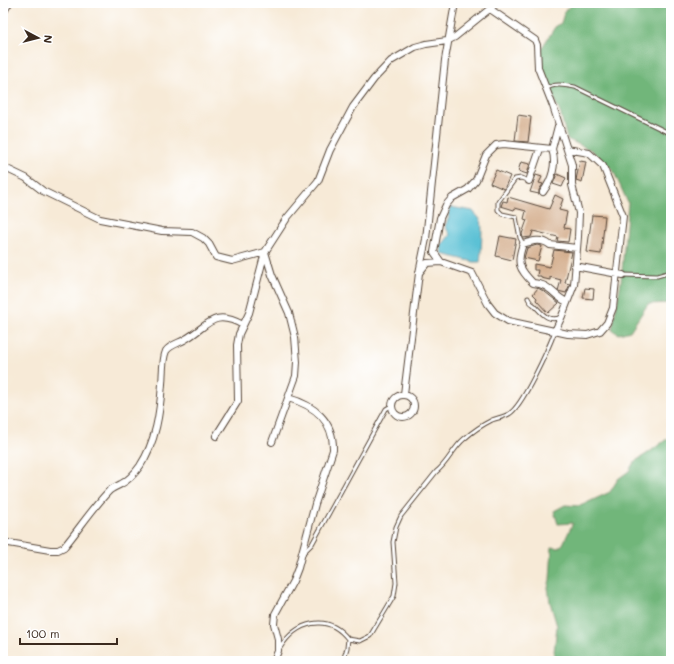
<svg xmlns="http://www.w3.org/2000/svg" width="674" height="664" font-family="Mali,sans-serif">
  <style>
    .forest { fill: #71b67a; stroke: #56704c }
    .water { fill: #58c0d4; stroke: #4a7579 }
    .building { fill: #d5b090 }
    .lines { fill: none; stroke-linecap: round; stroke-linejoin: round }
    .service-casing { stroke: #57473a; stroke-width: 5 }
    .minor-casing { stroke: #57473a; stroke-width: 8 }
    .service { stroke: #fff; stroke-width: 3 }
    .minor { stroke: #fff; stroke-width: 6 }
  </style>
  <rect width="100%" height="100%" fill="#fff"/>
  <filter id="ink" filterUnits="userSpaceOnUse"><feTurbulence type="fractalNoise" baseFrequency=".025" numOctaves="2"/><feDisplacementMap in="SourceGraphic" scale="8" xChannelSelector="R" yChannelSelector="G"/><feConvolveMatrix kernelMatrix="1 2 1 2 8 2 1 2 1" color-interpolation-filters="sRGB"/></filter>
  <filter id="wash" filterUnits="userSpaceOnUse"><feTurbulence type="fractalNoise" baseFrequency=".012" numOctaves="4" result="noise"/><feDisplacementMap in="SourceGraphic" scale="16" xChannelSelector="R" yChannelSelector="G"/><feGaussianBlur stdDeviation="0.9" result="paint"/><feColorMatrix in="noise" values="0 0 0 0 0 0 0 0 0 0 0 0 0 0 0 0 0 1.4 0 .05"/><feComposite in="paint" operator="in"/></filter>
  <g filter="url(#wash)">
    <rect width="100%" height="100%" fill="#f7ead7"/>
    <path class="forest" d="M574,3h97v274l-1,1 1,25 -23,1 -18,27 -11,3 -7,-4 9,-48 7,-79 -15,-33 -22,-20 -24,-11 -6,-24 -19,-46 -1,-18 2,-5 12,-19 6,-4 4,-13z
      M671,436v225h-118l4,-35 -7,-24 -2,-15 2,-7 2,-33 6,1 5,-4 10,-21 -15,1 -4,-13 11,-6 15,1 30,-14 8,-13 11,-8 5,-9 14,-9z"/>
    <path class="water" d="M451,207l22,4c2,3 6,6 8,10 2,3 0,36 -1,41h-6l-32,-8 -1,-8 9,-11 -5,-9 4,-9 -1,-2z"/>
    <g id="blocks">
      <path class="building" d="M518,115l13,2 -3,25 -13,-1z
        M580,161l6,1 -4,20 -6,-2z
        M521,162l9,2 -3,10 -9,-3z
        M496,170l14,6 -6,13 -14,-6z
        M557,174l9,4 -4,9 -9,-3z
        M536,175l6,2 -3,6 4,1 -4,6v4l-9,-2z
        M555,195l8,4 -4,11 8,2 -3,16 6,1 -2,13 -11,-1 1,-4 -25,-6 -2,6 -8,1 -1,-4 5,-14 -3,-1 2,-8 -11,-3 -1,2 -13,-4 2,-5 4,1 1,-5 41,12z
        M592,215l13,1 -4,38 -14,-2z
        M500,236l16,3 -4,21 -16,-4z
        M537,245l5,1 -4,15 -14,-3 3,-10z
        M554,250l18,2 -7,31 5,1 -4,9 -8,-2 3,-11 -11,-3v3l-9,-2v-2h-4l1,-6h-4v-6l16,3z
        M538,288l7,4 14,11 -11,10 -12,-13 1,-2 -4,-4z
        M585,288l9,1 -1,10 -10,-1z"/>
    </g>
  </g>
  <g filter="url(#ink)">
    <use href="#blocks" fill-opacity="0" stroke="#57473a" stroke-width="1"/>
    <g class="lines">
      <g class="service-casing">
        <path id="service" d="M545,89c10,-6 19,-4 30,-2l96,47
          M523,244l-3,-6 -4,-21 -14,-3 -4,-4v-8l17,-23 6,-1 8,3
          M623,275l34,1 14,-4
          M528,298c2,4 2,5 6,7 8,8 14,18 27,12
          M303,553l9,-9 74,-135 5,-3
          M348,639l12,2 10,-5 24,-40 2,-13 -3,-41 3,-15 5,-11 35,-44c12,-9 17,-24 28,-33 8,-7 18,-14 28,-19 5,-2 12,-3 17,-6 14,-8 40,-67 46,-83
          M280,648c16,-26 47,-36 68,-9l-1,9 -4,13"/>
      </g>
      <g class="minor-casing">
        <path id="minor" d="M490,9l45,31 2,5 1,23 15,38 19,59v20l7,28 -1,24 -4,48 -12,31 -7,15
          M3,13l6,-10
          M3,167l23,11 17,13 57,28 62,12 30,1 11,6 6,6 7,13 16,4 33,-9 7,23 17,38 6,24 2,25 -1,14 -24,66
          M529,181l11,-32
          M543,192c9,-12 14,-28 9,-43
          M441,262l-7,-10 6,-34 6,-13 6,-7 16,-9 8,-9 10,-25 10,-10 8,-1 48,5 6,-23
          M575,266l48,9
          M419,273l8,-10 14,-1 31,11 16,31 7,9 13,8 60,13 19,1 13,-4 7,-8 6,-15 10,-92 -20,-50 -14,-13 -22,-4
          M567,302c-14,-6 -16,-18 -34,-19 -14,-14 -17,-20 -10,-39 9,-3 19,-6 27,1l27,3
          M404,394l15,-121 7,-34 19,-179 10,-57
          M392 406a11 11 0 1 1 22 0a11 11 0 1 1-22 0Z
          M216,436l22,-35 -1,-56 2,-11 10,-21 16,-61 22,-34 31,-37 12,-31 23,-43 21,-28 17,-18 24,-14 11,-3 21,-3 8,-4 42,-34
          M3,542l47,8h8l6,-3c15,-18 28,-38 44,-55 3,-4 8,-5 13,-8 8,-4 14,-11 19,-18 16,-24 20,-54 22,-82 1,-10 0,-24 4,-33 4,-6 13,-8 18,-11 24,-13 28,-32 59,-15
          M274,661l4,-10v-12l-4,-15 1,-10 18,-33 5,-13 17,-64 18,-54c1,-29 -19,-45 -45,-52"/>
      </g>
      <use href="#service" class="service"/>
      <use href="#minor" class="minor"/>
    </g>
  </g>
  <rect width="674" height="664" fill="none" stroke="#fff" stroke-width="16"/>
  <g transform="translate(38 38) rotate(97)" stroke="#ffffff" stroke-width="3" paint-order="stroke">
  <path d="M0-3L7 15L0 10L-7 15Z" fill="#3b2a1e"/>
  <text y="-6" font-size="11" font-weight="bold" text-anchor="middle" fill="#3b2a1e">N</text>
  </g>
  <path d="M20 638v6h97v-6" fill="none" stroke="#3b2a1e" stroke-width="2"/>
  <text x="26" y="638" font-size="12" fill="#3b2a1e" stroke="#ffffff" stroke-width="3" paint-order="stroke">100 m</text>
</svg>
